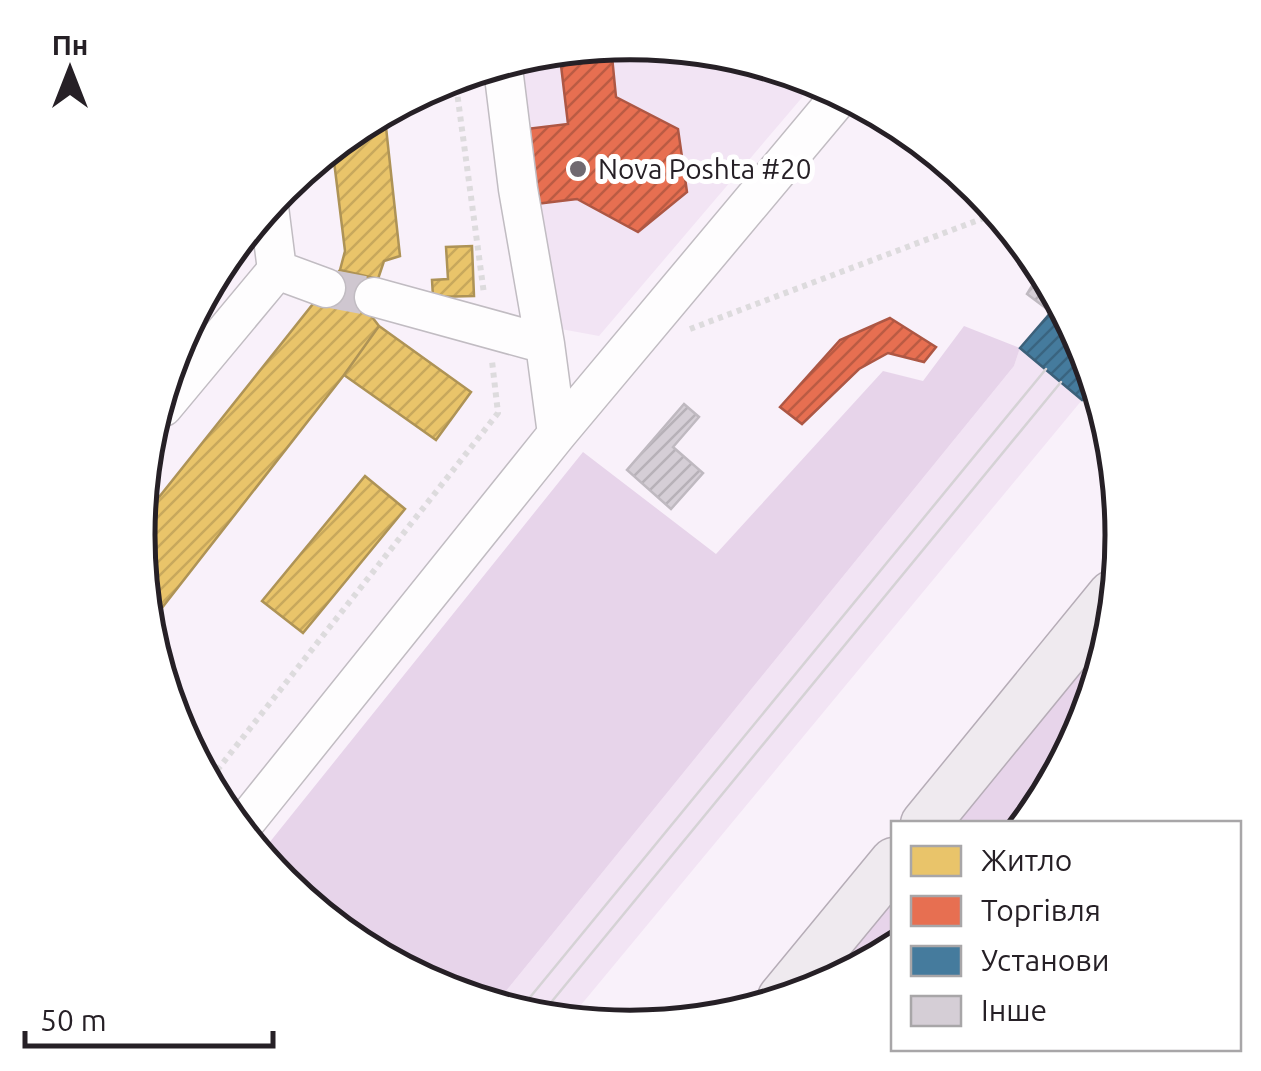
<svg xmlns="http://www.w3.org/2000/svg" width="1261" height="1071" font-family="Ubuntu,sans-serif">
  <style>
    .built { fill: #f2e4f4 }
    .green { fill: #e7d4ea }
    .homes { fill: url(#homes-hatch); stroke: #ae9356; stroke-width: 2.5 }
    .shops { fill: url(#shops-hatch); stroke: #ad5744; stroke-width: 2.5 }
    .public { fill: url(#public-hatch); stroke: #3c6079; stroke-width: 2.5 }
    .building { fill: url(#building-hatch); stroke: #bfb9c0; stroke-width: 2.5 }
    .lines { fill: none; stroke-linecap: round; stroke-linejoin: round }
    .minor-tunnel { stroke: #cfc7d0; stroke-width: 38; stroke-dasharray: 38 19; stroke-linecap: butt }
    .minor-casing { stroke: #c1bcc2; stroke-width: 41 }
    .major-casing { stroke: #b6adb7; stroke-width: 51 }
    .path { stroke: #dddbdd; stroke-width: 6; stroke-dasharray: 5 5; stroke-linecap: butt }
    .minor { stroke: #fefdfe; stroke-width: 38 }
    .major { stroke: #efeaef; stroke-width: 48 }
    .tram { stroke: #d5d2d5; stroke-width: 2.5 }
    .poi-dot { fill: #706970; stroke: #fff; stroke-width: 4 }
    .labels { text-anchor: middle; stroke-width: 10; stroke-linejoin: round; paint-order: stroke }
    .poi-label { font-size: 28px; fill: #262026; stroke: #fff; text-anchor: start }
    .rim { fill: none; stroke: #262026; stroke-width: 5 }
  </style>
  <defs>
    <pattern id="homes-hatch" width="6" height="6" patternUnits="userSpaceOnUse" patternTransform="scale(2.5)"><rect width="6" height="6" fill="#e9c46a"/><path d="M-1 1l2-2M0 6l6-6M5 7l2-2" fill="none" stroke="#c8a85c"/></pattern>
    <pattern id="shops-hatch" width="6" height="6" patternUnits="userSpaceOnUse" patternTransform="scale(2.5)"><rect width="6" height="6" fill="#e76f51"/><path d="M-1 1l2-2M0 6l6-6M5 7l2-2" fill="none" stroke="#bb5b43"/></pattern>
    <pattern id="public-hatch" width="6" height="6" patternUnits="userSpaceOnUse" patternTransform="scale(2.5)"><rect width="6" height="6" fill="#457b9d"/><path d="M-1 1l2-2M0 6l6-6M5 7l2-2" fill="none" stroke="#396480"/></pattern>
    <pattern id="building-hatch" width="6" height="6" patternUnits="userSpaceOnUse" patternTransform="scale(2.5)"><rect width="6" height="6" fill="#d5ced6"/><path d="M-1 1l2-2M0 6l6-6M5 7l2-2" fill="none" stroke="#b7b1b8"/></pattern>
  </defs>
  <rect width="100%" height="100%" fill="#f9f1fa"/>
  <path class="built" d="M631,43l186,37 -218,256 -49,-9 -40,-261z
    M1020,348l62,52 -511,617 -74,-15 517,-636z"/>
  <path class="green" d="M964,326l56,22 -6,18 -517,636 -56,-11 -160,-107 -20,-31 322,-401 133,102 167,-183 40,10z
    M1112,595l-26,130 -66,98 -95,1z
    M893,862v79l-74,50 -37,7z"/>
  <path class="homes" d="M385,118l15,138 -16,5 -6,18 -38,-9 5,-19 -12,-98z
    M472,246l2,50 -41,1 -1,-17 16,-1 -2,-32z
    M340,270l38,9 -9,34 10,13 -35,49 -190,243 -16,-83 2,-14z
    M379,326l92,66 -35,48 -92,-65z
    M365,476l40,33 -102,124 -41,-32z"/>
  <path class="shops" d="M611,46l5,51 62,32 9,63 -49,40 -61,-33 -42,5 -9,-75 42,-5 -8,-67z
    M890,318l46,29 -12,15 -36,-9 -29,16 -57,55 -22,-17 60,-67z"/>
  <path class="public" d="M1058,304l28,43 8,38 -12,15 -62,-52z"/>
  <path class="building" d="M1038,276l20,28 -7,8 -24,-18z
    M684,404l15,13 -26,30 30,26 -32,36 -44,-39z"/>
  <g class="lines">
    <path class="minor-tunnel" d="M326,288l48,9"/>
    <g class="minor-casing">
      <path id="minor" d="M503,68l15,121 27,155 12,90
        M277,270l49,18
        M374,297l171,47
        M163,407l114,-137 -8,-63
        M243,825l314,-391 284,-339"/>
    </g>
    <g class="major-casing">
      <path id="major" d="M925,824l187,-229
        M782,998l112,-136"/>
    </g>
    <path class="path" d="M455,77l29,217
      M690,329l307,-116
      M211,778l287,-365 -6,-52"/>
    <use href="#minor" class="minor"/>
    <use href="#major" class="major"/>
    <path class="tram" d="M522,1007l524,-638
      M544,1011l517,-629"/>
  </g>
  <circle class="poi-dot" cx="578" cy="169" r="10"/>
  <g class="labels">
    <g class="poi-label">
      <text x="598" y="179">Nova Poshta #20</text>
    </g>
  </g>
  <path d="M0 0H1261V1071H0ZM155 535a475 475 0 1 1 950 0a475 475 0 1 1-950 0Z" fill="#fff" fill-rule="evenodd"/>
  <path class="rim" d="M155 535a475 475 0 1 1 950 0a475 475 0 1 1-950 0Z"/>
  <rect x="891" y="821" width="350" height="230" fill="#ffffff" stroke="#a8a6a8" stroke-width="2.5"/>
  <rect x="911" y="846" width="50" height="30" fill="#e9c46a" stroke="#a8a6a8" stroke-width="2.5"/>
  <text x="981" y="871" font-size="30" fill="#262026">Житло</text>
  <rect x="911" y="896" width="50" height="30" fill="#e76f51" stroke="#a8a6a8" stroke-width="2.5"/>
  <text x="981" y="921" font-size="30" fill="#262026">Торгівля</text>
  <rect x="911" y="946" width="50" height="30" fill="#457b9d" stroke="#a8a6a8" stroke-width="2.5"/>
  <text x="981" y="971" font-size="30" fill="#262026">Установи</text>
  <rect x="911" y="996" width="50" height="30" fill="#d5ced6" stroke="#a8a6a8" stroke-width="2.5"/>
  <text x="981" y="1021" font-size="30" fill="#262026">Інше</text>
  <g transform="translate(70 70)" stroke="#ffffff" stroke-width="8" paint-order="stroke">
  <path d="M0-8L18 38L0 25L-18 38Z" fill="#262026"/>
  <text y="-15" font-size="28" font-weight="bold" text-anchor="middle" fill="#262026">Пн</text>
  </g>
  <path d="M25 1031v15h248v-15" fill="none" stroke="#262026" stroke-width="5"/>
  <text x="40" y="1031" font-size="30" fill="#262026" stroke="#ffffff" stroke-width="8" paint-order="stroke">50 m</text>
</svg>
